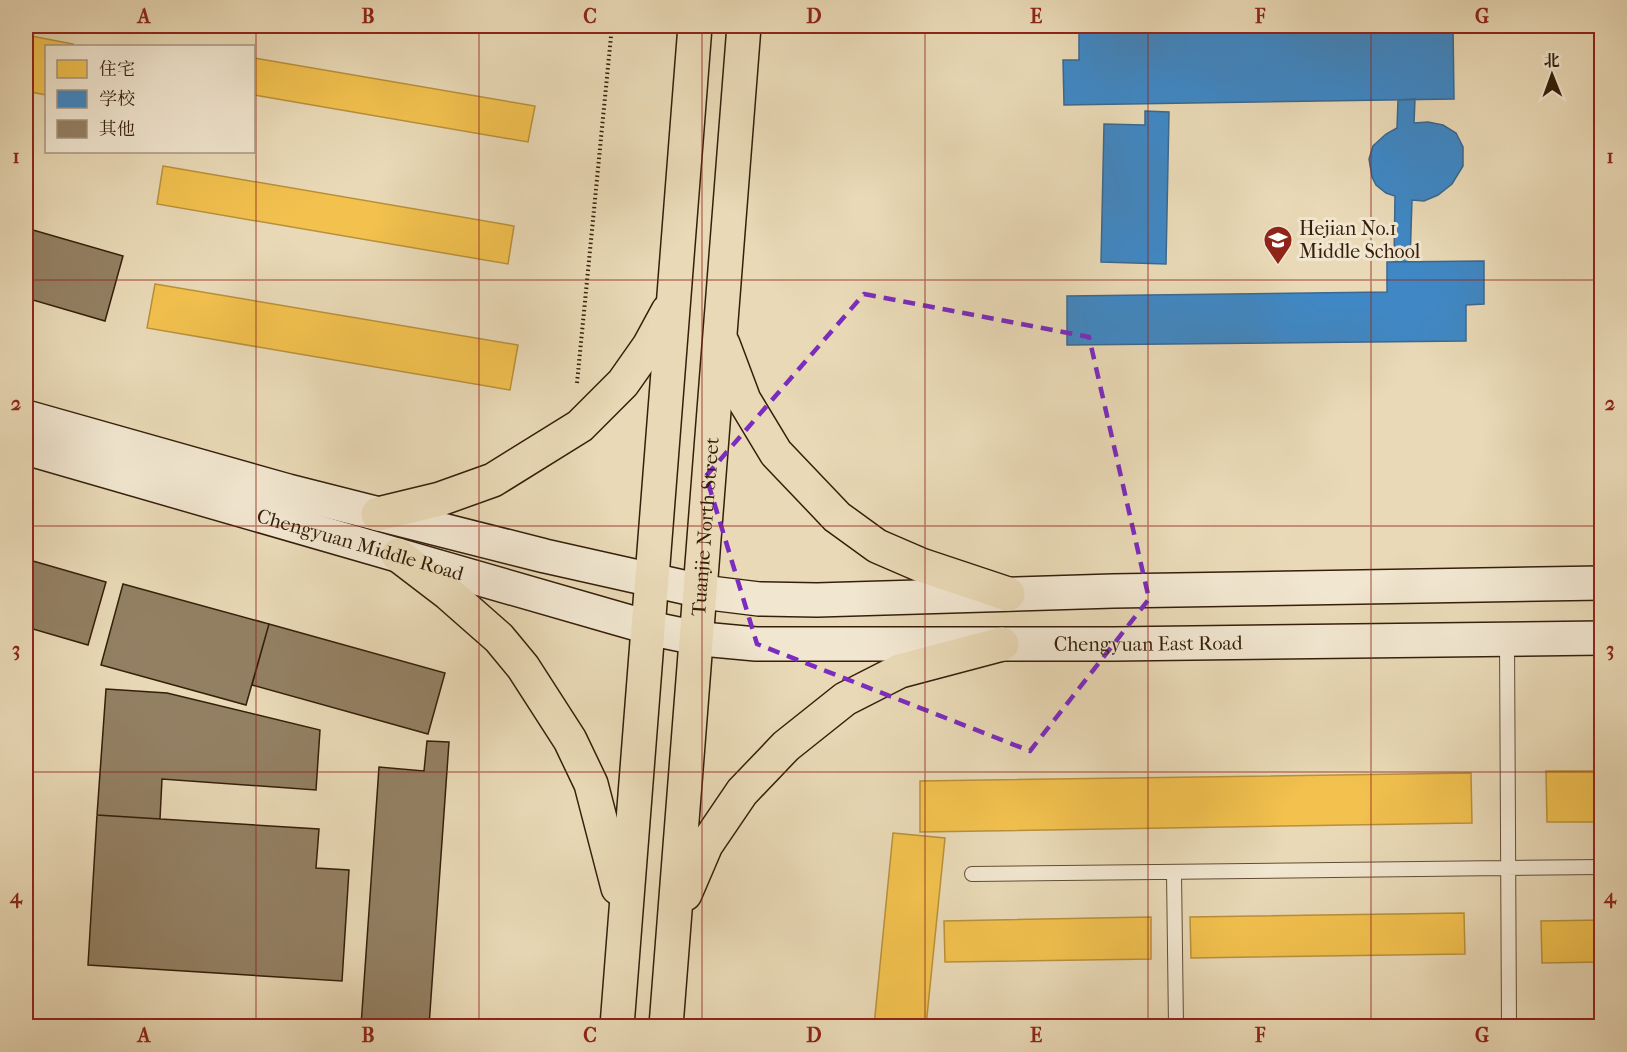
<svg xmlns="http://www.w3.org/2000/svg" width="1627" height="1052" font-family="'IM FELL French Canon','Noto Serif SC',serif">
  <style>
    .homes { fill: #f2c14e; stroke: #b9903a; stroke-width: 1.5 }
    .schools { fill: #3f88c5; stroke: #3c688d; stroke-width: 1.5 }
    .building { fill: #938063; stroke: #351f0a; stroke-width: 1.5 }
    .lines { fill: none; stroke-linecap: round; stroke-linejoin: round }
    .service-casing { stroke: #624e35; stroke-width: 16 }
    .secondary-casing { stroke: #351f0a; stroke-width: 36 }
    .trunk-casing { stroke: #351f0a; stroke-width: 36 }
    .path { stroke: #351f0a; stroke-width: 4; stroke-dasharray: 1.5 3; stroke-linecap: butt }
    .service { stroke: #f1e6d0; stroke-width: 14 }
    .secondary { stroke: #f1e6d0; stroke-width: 33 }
    .trunk { stroke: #e9d9b6; stroke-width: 33 }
    .marked { fill: none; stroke: #7b2cbf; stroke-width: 4.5; stroke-dasharray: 12 8; stroke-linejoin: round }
    .grid { fill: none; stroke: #8f2418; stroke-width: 1.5; stroke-opacity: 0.55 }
    .labels { text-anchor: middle; stroke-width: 6; stroke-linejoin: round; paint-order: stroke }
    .poi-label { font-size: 20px; fill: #351f0a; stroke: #f1e6d0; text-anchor: start }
    .street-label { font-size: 20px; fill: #351f0a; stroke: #f1e6d0 }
    .neatline { fill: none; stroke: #8f2418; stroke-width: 2 }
    .grid-label { font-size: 20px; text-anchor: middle; font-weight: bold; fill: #8f2418 }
  </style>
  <rect width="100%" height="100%" fill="#e9d9b6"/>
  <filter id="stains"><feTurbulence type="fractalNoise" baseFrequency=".00333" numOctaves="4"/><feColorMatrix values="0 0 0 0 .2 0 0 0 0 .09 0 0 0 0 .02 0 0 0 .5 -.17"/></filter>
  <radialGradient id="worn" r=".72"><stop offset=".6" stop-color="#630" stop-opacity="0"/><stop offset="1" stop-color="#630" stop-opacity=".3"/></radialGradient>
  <path class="homes" d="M26,35l47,9 -1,2h-26v49l-20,-4v2z
    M254,58l281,48 -7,36 -274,-47z
    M163,166l351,60 -6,38 -351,-60z
    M155,284l363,61 -8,45 -363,-62z
    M1546,771h56v51h-55z
    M1471,773l1,50 -552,9v-51z
    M893,833l52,5 -19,188h-52z
    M1464,913l1,41 -274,4 -1,-41z
    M1151,917v42l-206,3 -1,-41z
    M1602,920v42l-60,1 -1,-42z"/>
  <path class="schools" d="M1079,26h374l1,73 -390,6 -1,-45h16z
    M1415,99l-1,24 14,-1 15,3 13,8 7,14v19l-11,18 -14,11 -14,6 -12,-1 -2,62h-16l1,-66 -9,-3 -10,-8 -4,-8 -3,-18 4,-13 13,-12 11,-6 1,-28z
    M1145,111l24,1 -3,152 -65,-2 3,-138 41,1z
    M1484,261v43l-18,1v36l-399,4v-49l320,-4v-30z"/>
  <path class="building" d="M26,228l97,28 -18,65 -79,-23z
    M26,559l80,23 -18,63 -62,-18z
    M123,584l146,40 -23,81 -145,-40z
    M269,624l176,49 -17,61 -176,-49z
    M106,689l61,4 153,37 -4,60 -154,-11 -2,40 -63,-4z
    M427,741l22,1 -20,284h-68l18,-259 45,4z
    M97,815l222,14 -3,39 33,2 -7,111 -254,-16z"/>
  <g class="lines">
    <g class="service-casing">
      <path id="service" d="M1507,639l2,387
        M1174,872l2,154
        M972,874l630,-7"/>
    </g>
    <g class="secondary-casing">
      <g id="secondary">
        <path d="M26,417l262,74 257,65 165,37 49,6 58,1 296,-9 489,-8"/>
        <path id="s1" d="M26,448l590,170 42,12 44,9 54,5h358l488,-6"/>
      </g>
    </g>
    <g class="trunk-casing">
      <g id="trunk">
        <path d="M723,344l21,56 32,53 61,64 40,29 44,19 87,29"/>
        <path d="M378,514l62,-15 53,-19 87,-54 43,-43 26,-37 19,-35"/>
        <path d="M398,555l51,39 50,44 24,29 47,73 21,44 27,104"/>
        <path d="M685,894l21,-49 36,-53 44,-46 59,-47 55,-28 102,-27"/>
        <path d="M617,1026l78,-1000"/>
        <path id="s2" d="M666,1026l78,-1000"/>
      </g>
    </g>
    <path class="path" d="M577,383l35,-357"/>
    <use href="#service" class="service"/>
    <use href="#secondary" class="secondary"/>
    <use href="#trunk" class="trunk"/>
  </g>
  <path class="marked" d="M864,294l225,43 60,262 -119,152 -273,-107 -51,-168z"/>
  <path class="grid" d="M256,26v1000M479,26v1000M702,26v1000M925,26v1000M1148,26v1000M1371,26v1000M26,280h1576M26,526h1576M26,772h1576"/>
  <defs>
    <g id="school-pin" transform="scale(1.5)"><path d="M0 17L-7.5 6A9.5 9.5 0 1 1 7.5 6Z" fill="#8f2418" stroke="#f1e6d0"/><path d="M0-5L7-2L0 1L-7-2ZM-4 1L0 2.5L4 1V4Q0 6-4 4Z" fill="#fff"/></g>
  </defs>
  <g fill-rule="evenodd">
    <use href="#school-pin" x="1278" y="240"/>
  </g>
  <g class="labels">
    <g class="poi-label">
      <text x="1299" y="235">Hejian No.1<tspan x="1299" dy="23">Middle School</tspan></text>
    </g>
    <g class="street-label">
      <text dy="7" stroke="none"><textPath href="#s2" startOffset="501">Tuanjie North Street</textPath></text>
      <text dy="7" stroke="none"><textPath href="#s1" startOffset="348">Chengyuan Middle Road</textPath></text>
      <text dy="7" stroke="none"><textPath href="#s1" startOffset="1149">Chengyuan East Road</textPath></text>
    </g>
  </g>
  <rect width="1627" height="1052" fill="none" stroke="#e9d9b6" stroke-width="66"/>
  <rect x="45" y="45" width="210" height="108" fill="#f1e6d0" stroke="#a69681" stroke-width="1.5"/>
  <rect x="57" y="60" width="30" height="18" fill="#f2c14e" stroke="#a69681" stroke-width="1.5"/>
  <text x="99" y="75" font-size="18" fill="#351f0a">住宅</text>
  <rect x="57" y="90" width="30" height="18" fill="#3f88c5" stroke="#a69681" stroke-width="1.5"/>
  <text x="99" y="105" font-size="18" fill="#351f0a">学校</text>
  <rect x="57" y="120" width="30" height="18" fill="#938063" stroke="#a69681" stroke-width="1.5"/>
  <text x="99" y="135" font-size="18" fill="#351f0a">其他</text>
  <g transform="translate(1552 75) rotate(359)" stroke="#f1e6d0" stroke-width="4.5" paint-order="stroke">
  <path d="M0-4.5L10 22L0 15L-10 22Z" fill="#351f0a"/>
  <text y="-9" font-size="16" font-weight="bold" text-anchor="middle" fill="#351f0a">北</text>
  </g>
  <rect x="33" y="33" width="1561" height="986" class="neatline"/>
  <g class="grid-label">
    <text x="144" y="23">A</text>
    <text x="368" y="23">B</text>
    <text x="590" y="23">C</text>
    <text x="814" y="23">D</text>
    <text x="1036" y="23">E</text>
    <text x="1260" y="23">F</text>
    <text x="1482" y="23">G</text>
    <text x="16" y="163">1</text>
    <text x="1610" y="163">1</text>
    <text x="16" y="410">2</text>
    <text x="1610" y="410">2</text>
    <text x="16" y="656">3</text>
    <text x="1610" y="656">3</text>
    <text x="16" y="903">4</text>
    <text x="1610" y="903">4</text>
    <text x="144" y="1042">A</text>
    <text x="368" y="1042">B</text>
    <text x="590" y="1042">C</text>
    <text x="814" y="1042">D</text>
    <text x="1036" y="1042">E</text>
    <text x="1260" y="1042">F</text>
    <text x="1482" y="1042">G</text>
  </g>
  <rect width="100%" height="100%" filter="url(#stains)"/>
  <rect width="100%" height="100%" fill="url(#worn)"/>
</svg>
